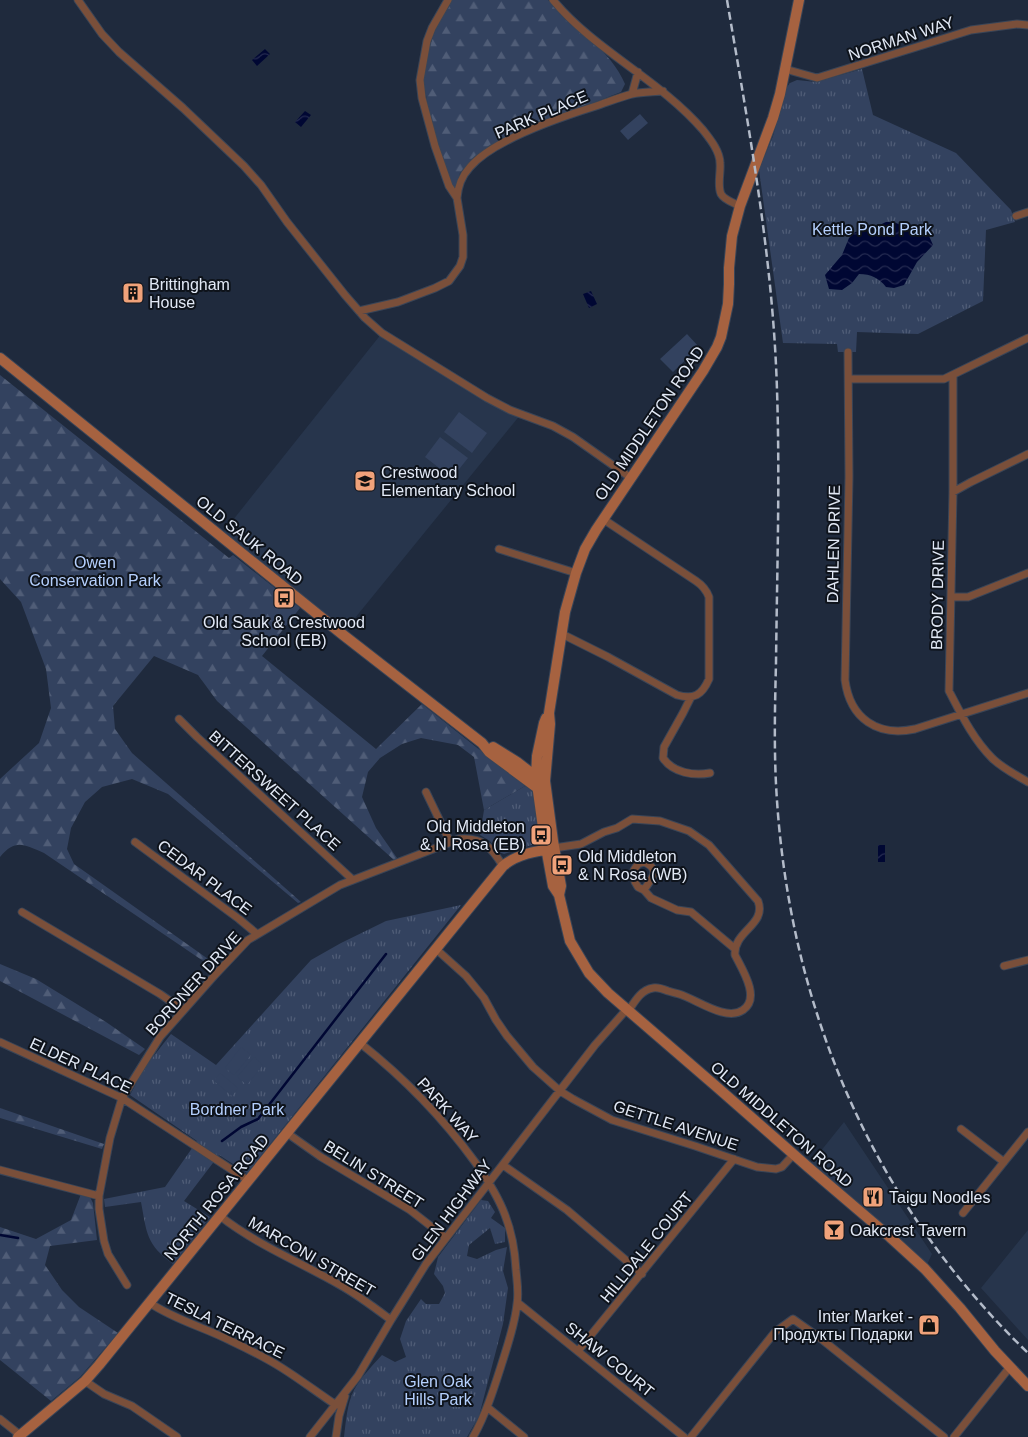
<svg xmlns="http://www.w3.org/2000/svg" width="1028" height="1437" font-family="Arial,sans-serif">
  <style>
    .built { fill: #27354c }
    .grass { fill: url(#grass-tufts) }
    .forest { fill: url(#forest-firs) }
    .pitch { fill: #33425f }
    .water { fill: url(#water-waves) }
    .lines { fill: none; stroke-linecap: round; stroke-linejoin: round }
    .stream { stroke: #000733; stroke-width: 2.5 }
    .street-casing { stroke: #3a4557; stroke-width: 9 }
    .secondary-casing { stroke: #3a4557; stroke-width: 12 }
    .street { stroke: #7a4f3a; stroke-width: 7 }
    .secondary { stroke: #a66240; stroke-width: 10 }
    .rail { stroke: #b3bbc9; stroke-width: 2.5; stroke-dasharray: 8 4; stroke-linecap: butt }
    .labels { text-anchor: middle; stroke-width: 4; stroke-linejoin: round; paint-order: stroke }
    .street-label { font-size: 16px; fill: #e2e9f6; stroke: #0e131b }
    .park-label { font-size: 16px; fill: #b5d0fe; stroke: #0e131b }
    .poi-label { font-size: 16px; fill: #e2e9f6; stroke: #0e131b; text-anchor: start }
  </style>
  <defs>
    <pattern id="grass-tufts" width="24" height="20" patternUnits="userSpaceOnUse" patternTransform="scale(1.25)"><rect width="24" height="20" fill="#33425f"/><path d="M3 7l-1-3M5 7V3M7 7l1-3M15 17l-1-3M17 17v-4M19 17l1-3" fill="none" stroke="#505d77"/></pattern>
    <pattern id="forest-firs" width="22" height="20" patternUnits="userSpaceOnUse" patternTransform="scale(1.25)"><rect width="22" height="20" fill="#33425f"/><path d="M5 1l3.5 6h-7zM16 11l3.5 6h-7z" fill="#505d77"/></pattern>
    <pattern id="water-waves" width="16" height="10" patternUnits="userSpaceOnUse" patternTransform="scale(1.25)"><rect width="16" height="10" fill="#000733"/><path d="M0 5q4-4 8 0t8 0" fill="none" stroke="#252b51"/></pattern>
  </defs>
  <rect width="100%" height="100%" fill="#1f2a3d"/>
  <path class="built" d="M382,333l139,81 -179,220 -121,-99z
    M844,1122l88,132 -7,15 -117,-102z
    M1028,1230v110l-47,-52z"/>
  <path class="grass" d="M862,69l11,46 83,38 55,57 4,12 -29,8 -3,71 -65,33 -61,-2 -1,20h-18l-1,-8 -54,-1 -24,-173 14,-34 14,-49 3,-4 7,-3 19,2z
    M525,786l6,4 2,4 6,45 -4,5 -31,10 -5,-2 -9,-11 -10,-6 4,-25z
    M461,905l-214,268 -28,-18 -35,46 26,16 -37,47c-27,-20 -26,-30 -32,-62l-36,5 -1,-8 61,-12 32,-46 -67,-46 15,-28 26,-33 45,31 95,-105 30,-17 45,-22z
    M481,1200l7,1 7,11 -4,6 14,10v14l-10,2 -5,-16 -21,17 -2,11 10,3 19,-9 11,-3 -4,24 5,17 -5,36 -24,92 -12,21h-123c2,-16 3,-33 10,-47 7,-13 19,-25 28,-35l13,7 11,-5 -6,-18 6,-18 15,-22 5,5h13l6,-11 -2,-7 -9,-12 4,-17z"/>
  <path class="forest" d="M451,0h97c25,27 63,50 77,84l-4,8 -109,42 -40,26 -12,13 -5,17 -9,-20 -12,-33 -11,-58 4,-25 8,-23 9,-21z
    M0,375l229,183 4,-3 67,53 -38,48 114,93 46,-45 103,82 -41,24 -10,-53 -16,-12 -37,-7 -19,6 -22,14 -12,14 -6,25 14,31 21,30 -3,2 -177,-159 -19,-26 -44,-19 -41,50 2,23 17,24 169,149 -3,1 -130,-109 -36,-15 -30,8 -17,15 -14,26 -4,21 7,15 144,102 -3,3 -171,-116c-20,-8 -28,-15 -44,4v-78l39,-36 12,-35 -5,-39 -25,-67 -21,-23z
    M0,964l36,15 70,43 39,27 -6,6 -139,-74z
    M0,1108l104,36 -2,5 -102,-31z
    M81,1194l9,3 3,6 4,37 -47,6 -5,19 17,25 17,17 39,26 -38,44 -29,24 -51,-41v-133l36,12 35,-19z"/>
  <path class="pitch" d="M640,114l8,9 -20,17 -8,-9z
    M687,334l12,13 -26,25 -13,-13z
    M459,412l28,21 -15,20 -28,-21z
    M440,437l28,21 -16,20 -27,-21z
    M241,1047l10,8 -17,20 -9,-7z
    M254,1057l9,8 -16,20 -10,-8z
    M220,1073l18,15 -6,8 -18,-15z"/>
  <path class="water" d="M265,49l5,5 -13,12 -5,-6z
    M305,111l6,4 -10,12 -6,-5z
    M886,222c16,0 14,5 26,11 5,3 11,3 17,3l4,9 -16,17 -13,23 -10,3 -8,-1c-7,-9 -15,-13 -27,-13l-7,9 -10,7 -13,-1 -4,-14 17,-20 7,-17 6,-6 16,-3z
    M591,291l6,13 -8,4 -6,-14z
    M878,845h7v17h-7z"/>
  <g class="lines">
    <path class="stream" d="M222,1141l19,-14 17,-8 128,-165
      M0,1235l18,3"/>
    <g class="street-casing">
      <path id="street" d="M78,0l24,34 17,18 64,56 61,58 17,19 26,37 58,73 20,23 17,15 105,65 23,12 43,16 20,11 58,41
        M553,0c41,50 106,79 150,130 7,9 17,21 17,33 1,10 -3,22 1,31 3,6 13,9 19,12
        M785,69l32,9 154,-48 46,-6 11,1
        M632,94l6,-22
        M457,198c1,-12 4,-21 13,-31 24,-28 91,-50 126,-61 12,-4 24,-9 36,-12 10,-2 21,-2 31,-3
        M1016,216l12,-4
        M359,311l39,-9 37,-14 14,-7 11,-15 3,-9v-22l-6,-37 -8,-12 -14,-40 -13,-48 -2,-18 7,-39 5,-13 16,-28
        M848,352l1,125 -4,203c5,39 33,57 70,49l113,-36
        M953,376v116l-4,199c12,23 24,48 43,67 10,10 24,17 36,24
        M849,379h95l84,-41
        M953,492l18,-10 57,-28
        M499,549l77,24
        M951,597h17l60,-24
        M562,634l46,23 69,38c17,5 25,0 32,-16v-82c-3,-8 -7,-12 -13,-16l-93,-62
        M691,697l-8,16 -19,34 -1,11c10,15 31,18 47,15
        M179,719l18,18 156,143
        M426,792l24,50
        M135,842l104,77 18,15
        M554,848l27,-4 23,-12 13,-4 15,-9 28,2 29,10 20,14 49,56c9,24 -25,30 -23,54 7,14 26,43 8,55 -17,12 -47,-11 -64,-16 -4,-1 -8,-2 -11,-3 -5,-2 -10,-4 -15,-3 -12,2 -18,13 -24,22
        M644,890c7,-11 18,-20 0,-28l-6,2 -4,6 1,12 3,5 6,3 7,8 26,12 14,2 43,36
        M22,912l138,82 23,16
        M436,949l30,27 18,22 12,22 11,16 26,31 27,24 13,8 39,21 83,26 62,21 19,2 6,-2 11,-12
        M1004,966l24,-6
        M0,1042l122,56 127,83
        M360,1043c43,34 83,75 115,119 12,17 23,34 30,53 7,18 10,36 11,55 1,11 3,23 1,34 -2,20 -9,40 -15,59 -8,25 -16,51 -29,74
        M961,1129l43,33
        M287,1133l34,24 89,53 36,28
        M503,1165l64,45 75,64
        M0,1170l99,26
        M963,1213l65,-81
        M220,1216c37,29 80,46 120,69 18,10 35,23 51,35
        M127,1285l-19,-31 -4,-13 -5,-32v-13l11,-58 12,-40 38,-61 54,-61 34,-36 92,-55 119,-46c24,-2 32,8 44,27
        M150,1303c25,17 54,24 81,38 17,8 35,17 51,27 19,12 36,25 54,37
        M518,1303l166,134
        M578,1351l156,-192
        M85,1381l19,13 28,12 45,31
        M487,1407l37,30
        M0,1419l20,16
        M310,1437l48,-61 33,-56 35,-56 169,-219 32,-36
        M336,1437l3,-21 6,-20
        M691,1437l84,-105 18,-13 27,19 124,99
        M954,1437l56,-70"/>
    </g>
    <g class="secondary-casing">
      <path id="secondary" d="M0,358l342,276 140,109 7,9 47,35
        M546,718l-2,5 -7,33 -1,21 9,65 8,44 6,9 11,46 19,32 19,20 110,95 90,79 82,70 35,32 35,39 35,43 33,35
        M493,747l24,15 22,17
        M559,895l2,-9 -8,-45 -8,-60 5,-57 -1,-11 16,-101 11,-39 9,-24 11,-19 107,-159 14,-24 4,-10 7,-33 1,-20v-16l3,-32 8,-30 33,-88 7,-24 19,-94
        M18,1437l67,-56 14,-16 404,-499c14,-12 33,-15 50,-17"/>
    </g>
    <use href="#street" class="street"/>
    <use href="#secondary" class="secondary"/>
    <path class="rail" d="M727,0c22,130 46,258 50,390 3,91 0,182 -1,273 -1,40 -2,81 0,121 11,218 94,417 252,569"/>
  </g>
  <defs>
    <g id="building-square" transform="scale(1.125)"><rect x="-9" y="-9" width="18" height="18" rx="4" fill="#f0a27a" stroke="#0e131b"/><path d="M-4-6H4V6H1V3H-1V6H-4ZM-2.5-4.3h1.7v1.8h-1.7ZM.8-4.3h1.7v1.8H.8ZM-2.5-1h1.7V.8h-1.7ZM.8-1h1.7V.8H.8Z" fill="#111"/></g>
    <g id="school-square" transform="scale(1.125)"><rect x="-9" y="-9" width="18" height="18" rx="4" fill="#f0a27a" stroke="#0e131b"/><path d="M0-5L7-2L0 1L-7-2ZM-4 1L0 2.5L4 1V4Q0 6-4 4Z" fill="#111"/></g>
    <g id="bus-square" transform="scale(1.125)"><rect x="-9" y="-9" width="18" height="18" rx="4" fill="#f0a27a" stroke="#0e131b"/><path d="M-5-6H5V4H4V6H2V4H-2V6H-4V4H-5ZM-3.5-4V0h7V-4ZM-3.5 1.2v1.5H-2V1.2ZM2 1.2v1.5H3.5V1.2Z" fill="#111"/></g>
    <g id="restaurant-square" transform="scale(1.125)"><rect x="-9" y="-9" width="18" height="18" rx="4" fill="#f0a27a" stroke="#0e131b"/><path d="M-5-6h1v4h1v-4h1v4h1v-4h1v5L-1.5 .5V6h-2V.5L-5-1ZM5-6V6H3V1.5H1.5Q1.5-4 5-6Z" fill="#111"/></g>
    <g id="bar-square" transform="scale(1.125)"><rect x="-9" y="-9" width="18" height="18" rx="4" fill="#f0a27a" stroke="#0e131b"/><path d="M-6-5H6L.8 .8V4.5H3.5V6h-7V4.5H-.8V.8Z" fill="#111"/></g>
    <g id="shop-square" transform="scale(1.125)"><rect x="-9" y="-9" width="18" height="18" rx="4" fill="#f0a27a" stroke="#0e131b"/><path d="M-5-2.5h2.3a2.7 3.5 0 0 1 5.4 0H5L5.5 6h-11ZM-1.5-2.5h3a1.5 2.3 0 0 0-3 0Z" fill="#111"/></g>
  </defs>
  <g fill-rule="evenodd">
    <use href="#building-square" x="133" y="293"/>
    <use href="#school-square" x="365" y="481"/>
    <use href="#bus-square" x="284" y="598"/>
    <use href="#bus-square" x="541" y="835"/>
    <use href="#bus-square" x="562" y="865"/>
    <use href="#restaurant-square" x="873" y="1197"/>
    <use href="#bar-square" x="834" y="1230"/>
    <use href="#shop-square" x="929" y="1325"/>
  </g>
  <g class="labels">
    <g class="street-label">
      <text transform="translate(901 38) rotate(-18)" y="6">NORMAN WAY</text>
      <text transform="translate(541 114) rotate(-23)" y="6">PARK PLACE</text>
      <text transform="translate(649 423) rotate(-56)" y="6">OLD MIDDLETON ROAD</text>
      <text transform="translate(250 540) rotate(39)" y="6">OLD SAUK ROAD</text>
      <text transform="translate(833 544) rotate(-89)" y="6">DAHLEN DRIVE</text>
      <text transform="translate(937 595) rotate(-89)" y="6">BRODY DRIVE</text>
      <text transform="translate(275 790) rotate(42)" y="6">BITTERSWEET PLACE</text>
      <text transform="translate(205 877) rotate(37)" y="6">CEDAR PLACE</text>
      <text transform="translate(193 983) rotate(-48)" y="6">BORDNER DRIVE</text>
      <text transform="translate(81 1065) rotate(25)" y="6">ELDER PLACE</text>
      <text transform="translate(448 1110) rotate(48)" y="6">PARK WAY</text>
      <text transform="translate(782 1124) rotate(41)" y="6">OLD MIDDLETON ROAD</text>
      <text transform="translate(676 1125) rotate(18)" y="6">GETTLE AVENUE</text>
      <text transform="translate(374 1174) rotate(32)" y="6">BELIN STREET</text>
      <text transform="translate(216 1197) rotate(-51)" y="6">NORTH ROSA ROAD</text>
      <text transform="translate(451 1210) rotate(-53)" y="6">GLEN HIGHWAY</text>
      <text transform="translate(646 1247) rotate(-51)" y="6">HILLDALE COURT</text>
      <text transform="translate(312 1256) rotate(30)" y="6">MARCONI STREET</text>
      <text transform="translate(225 1325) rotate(26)" y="6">TESLA TERRACE</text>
      <text transform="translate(610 1359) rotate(39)" y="6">SHAW COURT</text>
    </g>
    <g class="park-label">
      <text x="872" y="235">Kettle Pond Park</text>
      <text x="95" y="568">Owen<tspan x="95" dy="18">Conservation Park</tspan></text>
      <text x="237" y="1115">Bordner Park</text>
      <text x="438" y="1387">Glen Oak<tspan x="438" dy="18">Hills Park</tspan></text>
    </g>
    <g class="poi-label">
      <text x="149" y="290">Brittingham<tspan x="149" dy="18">House</tspan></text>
      <text x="381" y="478">Crestwood<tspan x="381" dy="18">Elementary School</tspan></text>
      <text x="284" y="628" text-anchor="middle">Old Sauk &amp; Crestwood<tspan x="284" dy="18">School (EB)</tspan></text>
      <text x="525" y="832" text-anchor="end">Old Middleton<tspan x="525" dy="18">&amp; N Rosa (EB)</tspan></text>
      <text x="578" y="862">Old Middleton<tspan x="578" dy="18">&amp; N Rosa (WB)</tspan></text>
      <text x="889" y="1203">Taigu Noodles</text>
      <text x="850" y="1236">Oakcrest Tavern</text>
      <text x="913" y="1322" text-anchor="end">Inter Market -<tspan x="913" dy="18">Продукты Подарки</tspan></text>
    </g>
  </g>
</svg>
